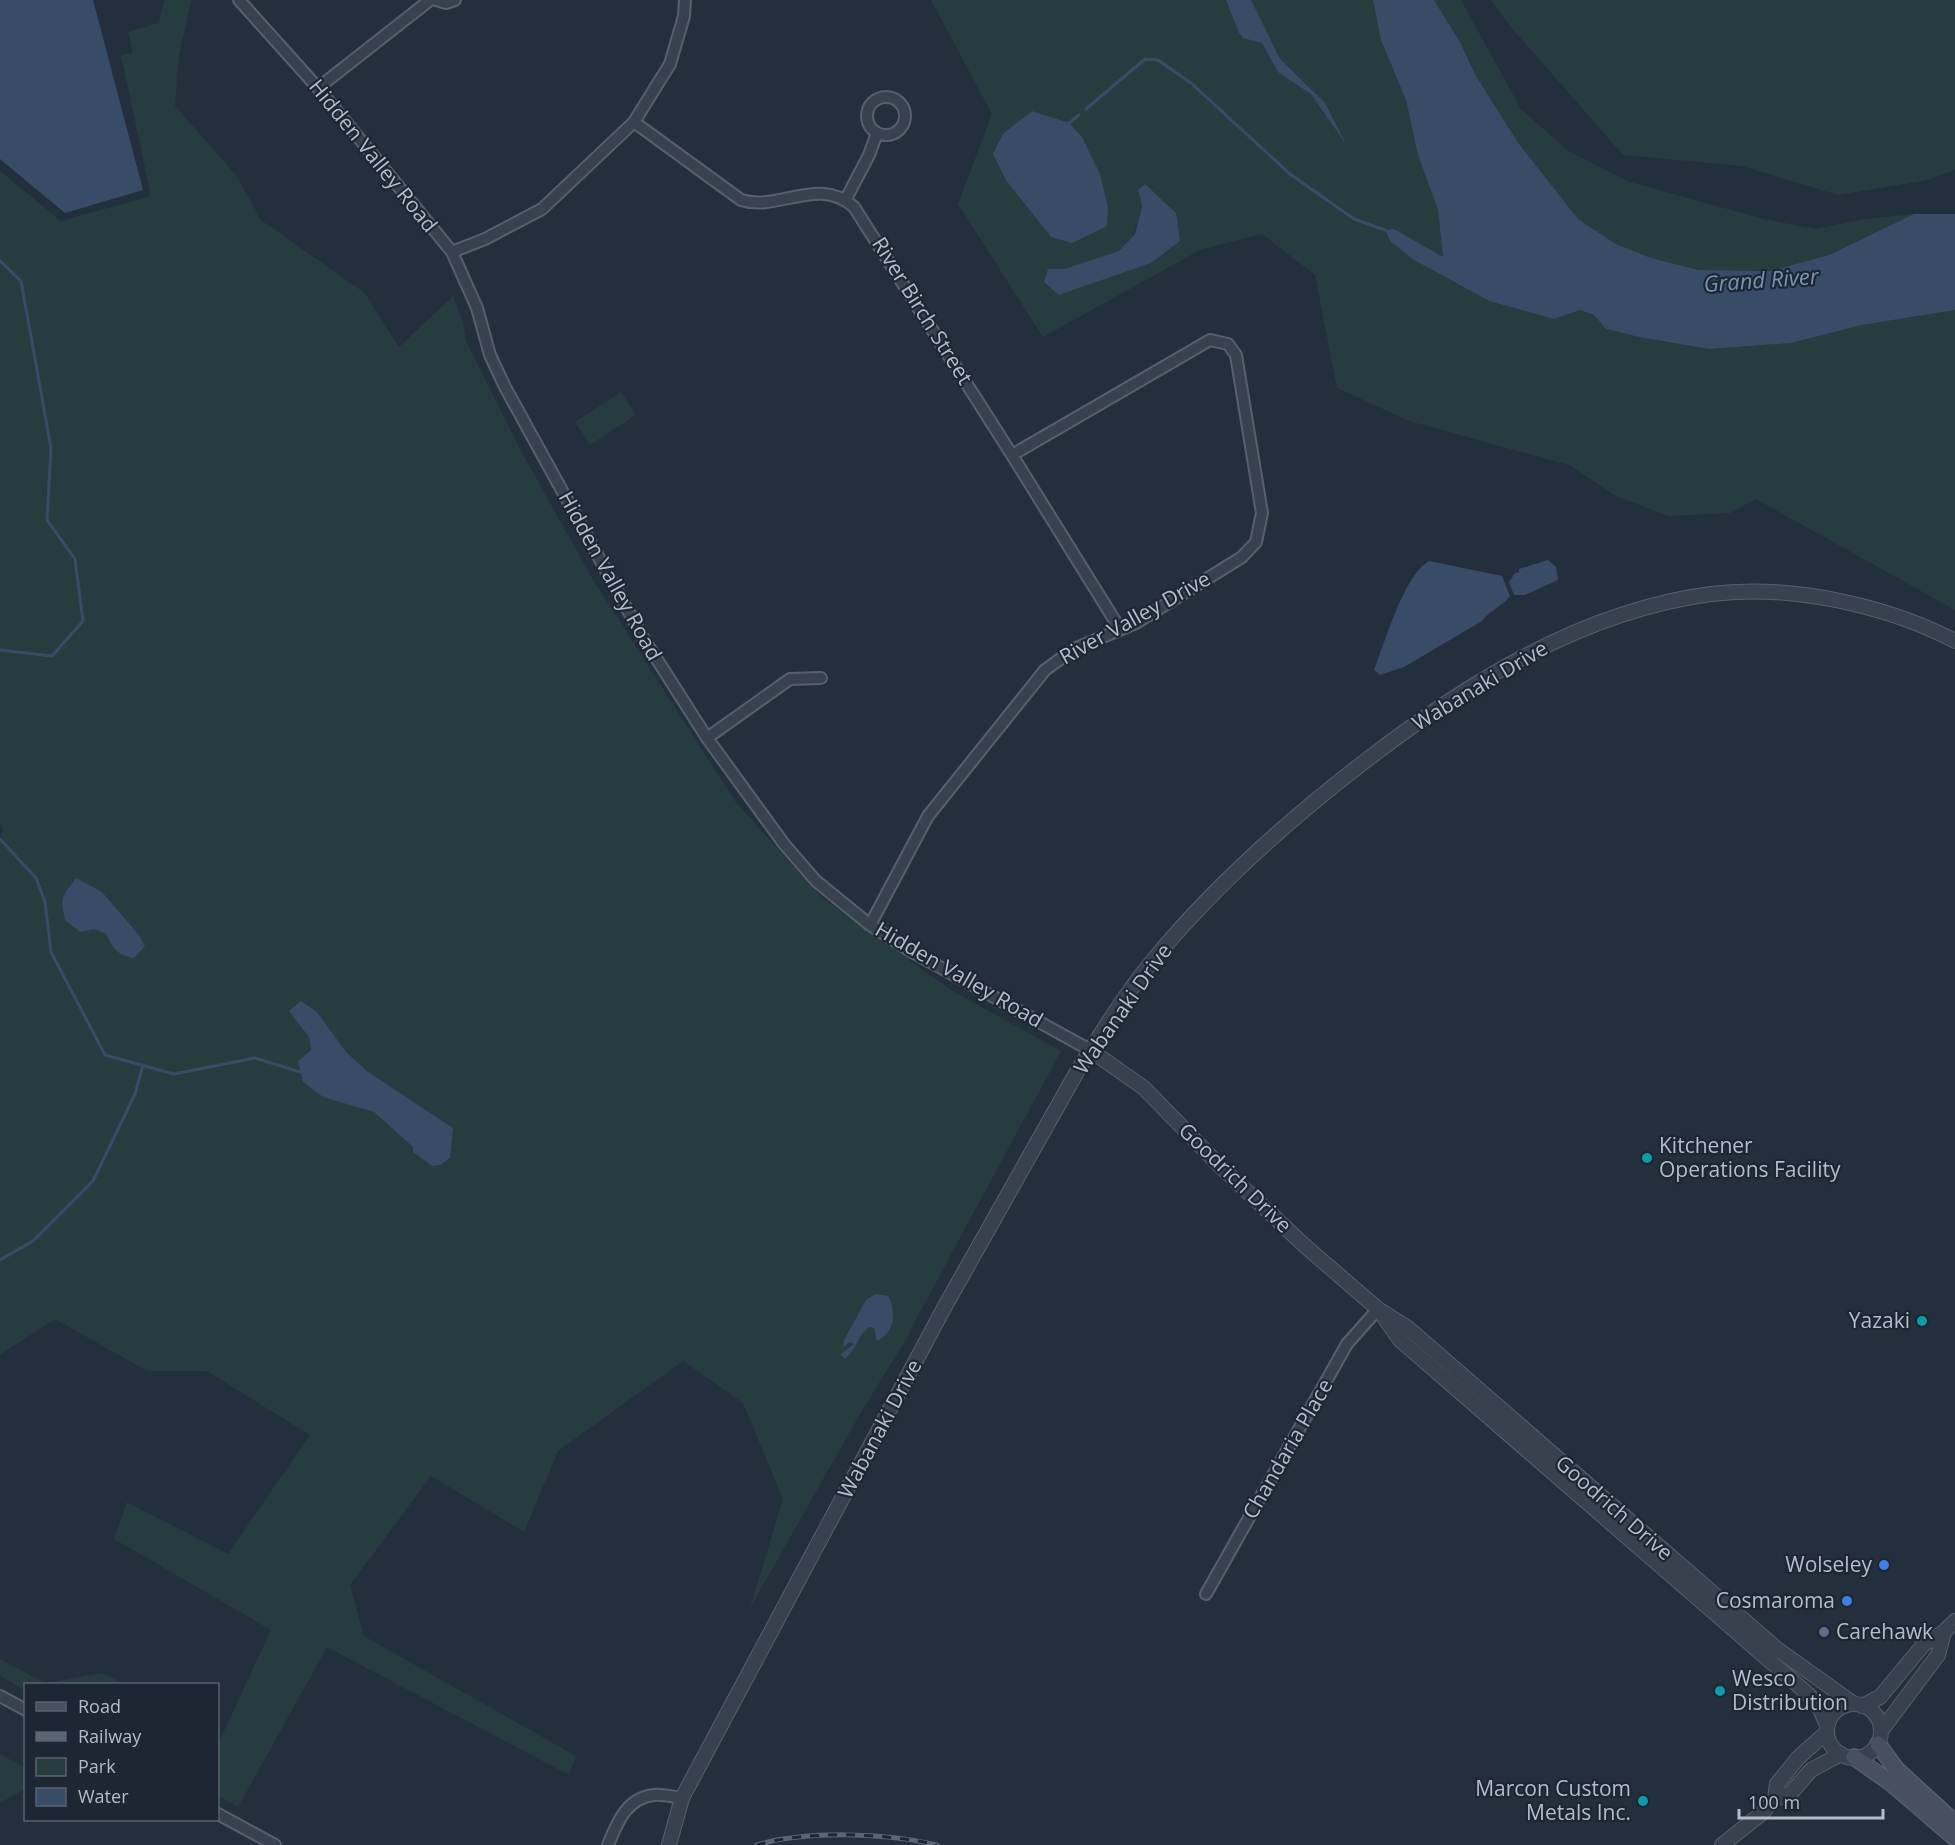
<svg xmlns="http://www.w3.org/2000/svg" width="1955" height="1845" font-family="'Open Sans',sans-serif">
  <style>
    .green { fill: #263c3f; fill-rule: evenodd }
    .water { fill: #394c67 }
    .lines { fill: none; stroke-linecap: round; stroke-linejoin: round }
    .stream { stroke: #394c67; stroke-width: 3 }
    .minor-casing { stroke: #565f6c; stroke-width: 14 }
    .tertiary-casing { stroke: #565f6c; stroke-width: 16 }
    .secondary-casing { stroke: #565f6c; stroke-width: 18 }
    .minor { stroke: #38414e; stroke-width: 10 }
    .tertiary { stroke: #38414e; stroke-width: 14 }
    .secondary { stroke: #465061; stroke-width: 15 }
    .rail-casing { stroke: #5a6575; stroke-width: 5 }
    .rail { stroke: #1d2633; stroke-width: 3; stroke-dasharray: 9; stroke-linecap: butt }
    .culture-dot { fill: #0f9aa8; stroke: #1d2633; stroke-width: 2 }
    .shop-dot { fill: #3f7fe0; stroke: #1d2633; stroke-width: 2 }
    .service-dot { fill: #5c6f8a; stroke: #1d2633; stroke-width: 2 }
    .labels { text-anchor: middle; stroke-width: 4.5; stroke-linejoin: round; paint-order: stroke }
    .street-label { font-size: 21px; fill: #b4bcc9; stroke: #1d2633 }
    .poi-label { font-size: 21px; fill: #b4bcc9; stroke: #1d2633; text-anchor: end }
    .water-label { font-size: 22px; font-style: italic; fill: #7c92b1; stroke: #1d2633 }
  </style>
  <rect width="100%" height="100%" fill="#242f3e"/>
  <path class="green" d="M164,0h27l-12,56 -4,50 61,69 25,45 104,73 34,54 54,-51 10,26 3,19 55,110 71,127 143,223 85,95 131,94 110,61 -147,272 -4,10 -50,81 -110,194 33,-109 -40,-96 -60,-42 -125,90 -34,81 -93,-56 -81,109 14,51 212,120 -7,19 -242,-128 -89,160 -20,-11v-52l53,-114 -157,-91 13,-37 101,52 82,-119 -103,-64h-60l-92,-52 -55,36v-516l3,-9 -3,-5v-654l61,50 90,-25 -30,-141 12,-2 -5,-21 31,-9zM121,915l17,19 -26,12 -6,-12 -12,-5zM317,1012l30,41 20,18 86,57 -40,19 -39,-35 -22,-8 -49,-22 -5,-21 13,-11 -2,-13zM894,1306l-20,22 -4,-1 -5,3 -14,24 2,-12h-3z
    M931,0h442l8,40 25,60 12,55 20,55 5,48 -49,-29 20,31 75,41 65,18 26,-9 14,5 12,14 33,8 70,12 82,-6 71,-18 93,-15v300l-199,-111 -26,14 -62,3 -52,-20 -47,-31 -160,-44 -72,-33 -22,-113 -53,-41 -62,16 -157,87 -85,-133 34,-90zM1144,184l32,29 -25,50 -92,32 -11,-26h16l55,-18 15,-17 8,-28 -4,-16z
    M1434,0h27l60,109 46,41 63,32 134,37 52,10 48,-10 50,-5 -85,41 -59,16 -71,-1 -48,-12 -35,-14 -38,-25 -59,-75 -43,-68 -16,-34z
    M1491,0h464v170l-27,10 -90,15 -96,-29 -119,-11 -114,-130z
    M621,392l15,23 -46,30 -15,-23z
    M0,1659l45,24 57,-10 22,11h-98l-1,6 -25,-14z
    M0,1754l26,14 -1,21 -25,14z"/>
  <path class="water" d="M0,0h93l50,190 -78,23 -65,-54z
    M1226,0h25l29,59 45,44 21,41 -35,-50 -33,-22 -16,-29 -19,-5 -4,-5z
    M1373,0h61l26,42 16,34 43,68 59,75 38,25 35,14 48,12 71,1 59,-16 85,-41h41v96l-93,15 -71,18 -82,6 -70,-12 -33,-8 -12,-14 -14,-5 -26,9 -65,-18 -75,-41 -23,-18 -6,-12 9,-1 49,28 -5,-47 -20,-55 -12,-55 -25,-60z
    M1032,111l37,12 13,14 18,37 8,33 -1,19 -35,17 -21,-6 -45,-57 -13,-26 10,-20z
    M1145,184l31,29 4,28 -29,22 -92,32 -15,-13 4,-13h16l55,-18 16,-17 7,-28 -4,-16z
    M1548,560l8,7 2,13 -33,15h-11l-5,-13 6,-9 4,-1v-3z
    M1429,561l73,15 8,20c-7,10 -20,14 -28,25l-78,46 -24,8 -6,-5c11,-28 30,-95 55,-109z
    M76,878l26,14 36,42 7,12 -11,12c-17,-3 -21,-9 -28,-24l-12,-5 -14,3 -15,-12c-5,-22 -3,-24 11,-42z
    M301,1001l16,11 30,41 20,18 86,57 -3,30 -10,7 -8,1 -19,-14v-5l-39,-35 -51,-15 -20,-15 -5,-21 13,-11 -2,-13 -20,-26z
    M875,1294l13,2c9,16 7,36 -11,45l-3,-13 -4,-1c-12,7 -14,24 -25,32l-5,-4 14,-11 -4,-2 -7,5 1,-7 22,-40z"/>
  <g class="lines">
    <path class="stream" d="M1086,109l59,-50 13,1 33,23 99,91 64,45 31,11
      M1069,123l10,-8
      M0,261l21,20 30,167 -4,72 28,39 8,62 -31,35 -52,-6
      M0,839l36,39 9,24 6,50 54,103 69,19 81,-16 45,14
      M0,1260l33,-19 60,-60 42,-87 8,-29"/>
    <g class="minor-casing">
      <path id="minor" d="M239,0l79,88 134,164 25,56 13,47 15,32 137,249 65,102 77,106 32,37 54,44 37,24 183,101
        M436,0l10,3 9,-3
        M318,88l112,-88
        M867 116a19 19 0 1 1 38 0a19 19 0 1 1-38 0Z
        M634,122l107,78c38,12 77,-25 113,7l158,248 108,174
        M846,199l23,-44 8,-22
        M452,252l33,-13 57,-30 92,-87 36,-58 14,-48 1,-16
        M707,738l83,-59 31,-1
        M870,925l58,-109 117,-146 29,-21 62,-26 106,-66 14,-15 6,-29 -26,-158 -8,-11 -18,-4 -198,115
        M1206,1594l141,-250 31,-35
        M0,1696l26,14
        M218,1814l57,31
        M608,1845c9,-22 18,-47 46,-50 8,-1 20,2 28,3"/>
    </g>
    <g class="tertiary-casing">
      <path id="tertiary" d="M1090,1050l54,38 75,77 86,81 73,63 30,19 369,321 77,55
        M1383,1316l17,24 408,354 11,13 8,18
        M1827 1731a27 27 0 1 1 54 0a27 27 0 1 1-54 0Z
        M1862,1706l18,-9 44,-53 20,-12 11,-11
        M1881,1731l57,-76 6,-23
        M1775,1799l2,-15 21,-26 29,-26
        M669,1845l13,-47 262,-490 134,-238c23,-36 45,-73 72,-106 62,-76 136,-142 214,-202 101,-78 218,-151 347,-168 78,-10 175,11 244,47
        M1722,1845l39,-31 14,-15 15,-5 21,-24 30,-16"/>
    </g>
    <g class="secondary-casing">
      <path id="secondary" d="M1878,1744l18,25 59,54
        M1854,1757l37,26 64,55"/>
    </g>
    <use href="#minor" class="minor"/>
    <use href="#tertiary" class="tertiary"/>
    <use href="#secondary" class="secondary"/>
    <g class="rail-casing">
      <path id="rail" d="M757,1845c50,-15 130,-12 180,0"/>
    </g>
    <use href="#rail" class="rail"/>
  </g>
  <g class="culture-dot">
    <circle cx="1647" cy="1158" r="6"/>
    <circle cx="1922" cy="1321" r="6"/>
    <circle cx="1720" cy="1691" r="6"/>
    <circle cx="1643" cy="1801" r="6"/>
  </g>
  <g class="shop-dot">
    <circle cx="1884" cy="1565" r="6"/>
    <circle cx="1847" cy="1601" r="6"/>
  </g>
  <circle class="service-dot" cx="1824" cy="1632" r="6"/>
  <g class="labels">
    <g class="street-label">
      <text transform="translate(373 156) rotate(51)" y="7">Hidden Valley Road</text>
      <text transform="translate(922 311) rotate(58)" y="7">River Birch Street</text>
      <text transform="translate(610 576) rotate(61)" y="7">Hidden Valley Road</text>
      <text transform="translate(1135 618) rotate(-29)" y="7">River Valley Drive</text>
      <text transform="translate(1480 686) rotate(-31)" y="7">Wabanaki Drive</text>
      <text transform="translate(959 975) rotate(30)" y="7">Hidden Valley Road</text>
      <text transform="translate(1123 1009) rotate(-55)" y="7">Wabanaki Drive</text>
      <text transform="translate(1235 1178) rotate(44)" y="7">Goodrich Drive</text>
      <text transform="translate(880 1429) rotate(-62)" y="7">Wabanaki Drive</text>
      <text transform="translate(1288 1449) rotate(-60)" y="7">Chandaria Place</text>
      <text transform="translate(1614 1508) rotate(41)" y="7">Goodrich Drive</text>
    </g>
    <g class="poi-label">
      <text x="1659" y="1153" text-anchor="start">Kitchener<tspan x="1659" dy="24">Operations Facility</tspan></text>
      <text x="1910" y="1328">Yazaki</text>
      <text x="1872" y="1572">Wolseley</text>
      <text x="1835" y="1608">Cosmaroma</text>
      <text x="1836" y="1639" text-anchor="start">Carehawk</text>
      <text x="1732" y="1686" text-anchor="start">Wesco<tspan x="1732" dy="24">Distribution</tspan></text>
      <text x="1631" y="1796">Marcon Custom<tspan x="1631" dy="24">Metals Inc.</tspan></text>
    </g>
    <g class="water-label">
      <text transform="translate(1761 280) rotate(-4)" y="8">Grand River</text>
    </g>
  </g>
  <rect x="24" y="1683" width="195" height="138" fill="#1d2633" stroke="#59626f" stroke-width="1.5"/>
  <rect x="36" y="1702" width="30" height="9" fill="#465061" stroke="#59626f" stroke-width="1.5"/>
  <text x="78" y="1713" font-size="18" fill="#b4bcc9">Road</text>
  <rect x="36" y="1732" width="30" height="9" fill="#5a6575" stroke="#59626f" stroke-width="1.5"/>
  <text x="78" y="1743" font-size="18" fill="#b4bcc9">Railway</text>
  <rect x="36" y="1758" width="30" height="18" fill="#263c3f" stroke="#59626f" stroke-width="1.5"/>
  <text x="78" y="1773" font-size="18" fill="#b4bcc9">Park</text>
  <rect x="36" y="1788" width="30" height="18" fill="#394c67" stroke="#59626f" stroke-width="1.5"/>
  <text x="78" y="1803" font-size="18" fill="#b4bcc9">Water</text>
  <path d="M1739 1809v9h144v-9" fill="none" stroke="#b4bcc9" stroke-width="3"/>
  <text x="1748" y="1809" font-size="18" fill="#b4bcc9" stroke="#1d2633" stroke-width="4.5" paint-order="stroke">100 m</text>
</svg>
